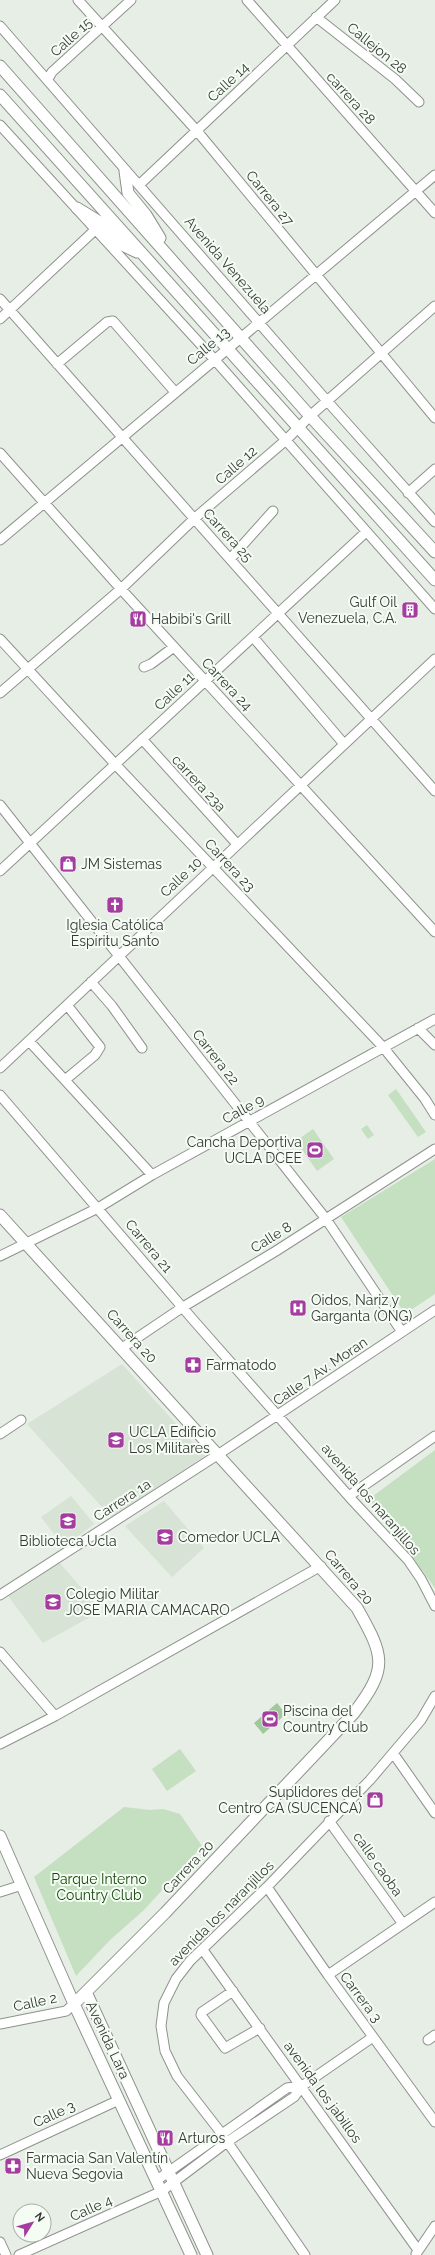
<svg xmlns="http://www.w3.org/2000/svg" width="435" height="2255" font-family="Raleway,sans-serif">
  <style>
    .built { fill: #d7e3d5 }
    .green { fill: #c4e0c0 }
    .water { fill: #a0c89a }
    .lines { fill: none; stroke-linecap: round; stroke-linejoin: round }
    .minor-casing { stroke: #8d938c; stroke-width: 11 }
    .tertiary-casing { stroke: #8d938c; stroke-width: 13 }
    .minor { stroke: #fff; stroke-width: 9 }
    .tertiary { stroke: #fff; stroke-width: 11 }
    .labels { text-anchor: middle; stroke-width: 4; stroke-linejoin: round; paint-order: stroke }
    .street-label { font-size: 14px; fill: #363936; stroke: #f5fcf4 }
    .poi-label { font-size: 14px; fill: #363936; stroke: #f5fcf4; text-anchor: start }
    .park-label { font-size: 14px; fill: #134909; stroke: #f5fcf4 }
  </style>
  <rect width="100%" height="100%" fill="#e7eee6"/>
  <path class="built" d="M122,1364l83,92 -94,61 -84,-93z
    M71,1496l23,28 -30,23 -23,-30z
    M164,1501l40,47 -32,29 -47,-51z
    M58,1561l43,50 -58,32 -37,-50z"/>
  <path class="green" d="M396,1089l30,43 -8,5 -30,-42z
    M367,1125l7,10 -6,4 -7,-10z
    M313,1129l21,30 -17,12 -21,-30z
    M435,1159v135l-30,20 -64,-97z
    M435,1450v138l-66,-89z
    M180,1749l16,22 -29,20 -15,-22z
    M124,1807l26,3 13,-1 17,5 22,32 -58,64 -35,31 -33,35 -42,-99z"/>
  <path class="water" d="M277,1703l9,11 -23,20 -9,-11z"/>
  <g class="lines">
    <g class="minor-casing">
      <path id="minor" d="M78,0l119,131 238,287
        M247,0l188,213
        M316,17l79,62 24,23
        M0,26l328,376 107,120
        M48,79l4,-7 79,-72
        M0,125l214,234 221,250
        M139,185l196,-185
        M0,299l435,492
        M0,319l96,-90
        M57,364l50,-42 6,-1 62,71
        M0,453l121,136 314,343
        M408,493l27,-24
        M0,540l435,-365
        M231,558l42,-47
        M253,637l91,107
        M0,639l116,126 267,282 42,52 10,16
        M144,667l7,-3 23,-17
        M0,693l121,-104 74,-71 91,-78 24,-24 125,-110
        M142,739l95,105
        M0,805l326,414 76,113
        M0,871l366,-339
        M91,982l21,24 30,42
        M418,1028l17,17
        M29,1041l123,134
        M0,1068l435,-409
        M65,1080l30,-25 5,-8 -33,-42
        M0,1095l195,227 158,179 55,59 13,19 14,27
        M0,1256l98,-48 54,-33 283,-156
        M122,1348l61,-41 93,-56 159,-102
        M0,1434l21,-14
        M349,1496l86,-60
        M0,1595l219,-141 216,-144
        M0,1652l55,64
        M0,1744l55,-28 266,-150
        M393,1753l42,60
        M329,1821l74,103
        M267,1887l61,88 107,147
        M0,1892l22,-7
        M203,1950l215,300
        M328,1975l107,-73
        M233,1991l-31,21 -1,3 24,33 35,-20
        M0,2024l66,-13 8,-7
        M428,2040l7,-5
        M0,2155l119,-55
        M157,2180l130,-92 15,-2
        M0,2242l6,13
        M416,2254l19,-28
        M19,2255l143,-64 65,-49 67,-45 8,-11 71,-49
        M305,2255l-83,-121 -45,-58 -12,-25 -4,-25 3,-23 12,-24 14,-18 77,-74 103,-107 51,-60 14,-24"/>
    </g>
    <g class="tertiary-casing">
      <path id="tertiary" d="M0,66l310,350 125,136
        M0,95l435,485
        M125,171l3,22 18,22 14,23
        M77,208l26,16 17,20 17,8
        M0,1215l357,393c27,48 32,59 -3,105l-189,200 -91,91
        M0,1836l74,168 117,251
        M86,1992l121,263"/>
    </g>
    <use href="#minor" class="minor"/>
    <use href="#tertiary" class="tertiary"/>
  </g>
  <defs>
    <g id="building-square" transform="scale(0.9)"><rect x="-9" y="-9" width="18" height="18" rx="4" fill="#a53da0" stroke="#f5fcf4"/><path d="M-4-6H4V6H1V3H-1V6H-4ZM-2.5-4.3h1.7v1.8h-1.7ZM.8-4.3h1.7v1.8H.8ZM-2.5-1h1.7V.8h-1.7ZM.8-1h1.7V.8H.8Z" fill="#fff"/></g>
    <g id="restaurant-square" transform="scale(0.9)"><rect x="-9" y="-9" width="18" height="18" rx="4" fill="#a53da0" stroke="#f5fcf4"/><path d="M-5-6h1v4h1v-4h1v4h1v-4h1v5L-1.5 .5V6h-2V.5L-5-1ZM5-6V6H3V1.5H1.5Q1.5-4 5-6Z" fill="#fff"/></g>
    <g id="shop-square" transform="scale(0.9)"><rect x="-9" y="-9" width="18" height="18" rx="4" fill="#a53da0" stroke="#f5fcf4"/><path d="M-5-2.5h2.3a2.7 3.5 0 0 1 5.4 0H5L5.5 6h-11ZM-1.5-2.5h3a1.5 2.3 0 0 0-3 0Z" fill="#fff"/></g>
    <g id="church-square" transform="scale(0.9)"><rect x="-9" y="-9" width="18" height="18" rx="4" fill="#a53da0" stroke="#f5fcf4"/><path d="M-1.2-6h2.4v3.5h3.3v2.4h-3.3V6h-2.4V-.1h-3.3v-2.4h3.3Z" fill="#fff"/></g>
    <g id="stadium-square" transform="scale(0.9)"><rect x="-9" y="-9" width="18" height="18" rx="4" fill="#a53da0" stroke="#f5fcf4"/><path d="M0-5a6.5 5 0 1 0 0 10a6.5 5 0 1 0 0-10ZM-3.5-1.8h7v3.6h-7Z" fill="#fff"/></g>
    <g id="hospital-square" transform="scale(0.9)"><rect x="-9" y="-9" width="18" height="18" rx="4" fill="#a53da0" stroke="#f5fcf4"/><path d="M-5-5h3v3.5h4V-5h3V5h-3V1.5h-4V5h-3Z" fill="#fff"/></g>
    <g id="pharmacy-square" transform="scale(0.9)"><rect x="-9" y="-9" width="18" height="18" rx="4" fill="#a53da0" stroke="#f5fcf4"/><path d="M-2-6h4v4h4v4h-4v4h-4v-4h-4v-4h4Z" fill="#fff"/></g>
    <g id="university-square" transform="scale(0.9)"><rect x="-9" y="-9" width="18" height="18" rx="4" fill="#a53da0" stroke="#f5fcf4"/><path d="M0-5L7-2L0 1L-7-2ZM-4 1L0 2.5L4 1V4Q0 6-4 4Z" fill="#fff"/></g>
    <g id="school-square" transform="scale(0.9)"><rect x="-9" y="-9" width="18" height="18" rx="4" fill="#a53da0" stroke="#f5fcf4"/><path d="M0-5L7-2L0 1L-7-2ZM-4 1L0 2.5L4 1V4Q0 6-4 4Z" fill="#fff"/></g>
  </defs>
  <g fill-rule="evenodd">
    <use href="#building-square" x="410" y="610"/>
    <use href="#restaurant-square" x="138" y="619"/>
    <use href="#shop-square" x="68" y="864"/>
    <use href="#church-square" x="115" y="905"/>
    <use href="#stadium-square" x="315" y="1150"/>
    <use href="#hospital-square" x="298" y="1308"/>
    <use href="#pharmacy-square" x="193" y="1365"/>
    <use href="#university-square" x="116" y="1440"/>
    <use href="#university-square" x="68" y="1521"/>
    <use href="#university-square" x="165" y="1537"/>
    <use href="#school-square" x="53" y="1602"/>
    <use href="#stadium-square" x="270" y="1719"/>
    <use href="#shop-square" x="375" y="1800"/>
    <use href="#restaurant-square" x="165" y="2138"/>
    <use href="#pharmacy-square" x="13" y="2166"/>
  </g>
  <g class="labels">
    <g class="street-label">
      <text transform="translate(71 37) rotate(-42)" y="5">Calle 15</text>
      <text transform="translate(377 48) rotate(39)" y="5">Callejon 28</text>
      <text transform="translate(228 82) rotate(-43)" y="5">Calle 14</text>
      <text transform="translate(351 98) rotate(48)" y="5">carrera 28</text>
      <text transform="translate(270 198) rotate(51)" y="5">Carrera 27</text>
      <text transform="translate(228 265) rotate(49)" y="5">Avenida Venezuela</text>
      <text transform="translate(208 346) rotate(-40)" y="5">Calle 13</text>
      <text transform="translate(236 465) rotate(-41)" y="5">Calle 12</text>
      <text transform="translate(228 535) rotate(48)" y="5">Carrera 25</text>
      <text transform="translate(227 684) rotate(47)" y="5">Carrera 24</text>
      <text transform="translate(174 691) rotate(-43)" y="5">Calle 11</text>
      <text transform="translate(199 783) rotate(47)" y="5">carrera 23a</text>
      <text transform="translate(230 865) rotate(47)" y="5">Carrera 23</text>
      <text transform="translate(181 877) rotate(-43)" y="5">Calle 10</text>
      <text transform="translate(216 1057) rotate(52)" y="5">Carrera 22</text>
      <text transform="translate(243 1109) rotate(-29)" y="5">Calle 9</text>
      <text transform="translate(271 1237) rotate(-32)" y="5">Calle 8</text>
      <text transform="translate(149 1246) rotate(50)" y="5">Carrera 21</text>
      <text transform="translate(132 1336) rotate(48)" y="5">Carrera 20</text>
      <text transform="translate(320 1371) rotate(-34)" y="5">Calle 7 Av. Moran</text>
      <text transform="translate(371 1499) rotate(49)" y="5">avenida los naranjillos</text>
      <text transform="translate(122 1500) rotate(-33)" y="5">Carrera 1a</text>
      <text transform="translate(349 1577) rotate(50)" y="5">Carrera 20</text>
      <text transform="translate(378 1864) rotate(55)" y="5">calle caoba</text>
      <text transform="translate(188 1867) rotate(-47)" y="5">Carrera 20</text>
      <text transform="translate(221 1913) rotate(-45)" y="5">avenida los naranjillos</text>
      <text transform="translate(361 1997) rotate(53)" y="5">Carrera 3</text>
      <text transform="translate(35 2002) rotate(-12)" y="5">Calle 2</text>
      <text transform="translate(108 2040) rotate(65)" y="5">Avenida Lara</text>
      <text transform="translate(323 2092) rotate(54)" y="5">avenida los jabillos</text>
      <text transform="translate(54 2114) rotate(-25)" y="5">Calle 3</text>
      <text transform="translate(91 2208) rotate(-24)" y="5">Calle 4</text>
    </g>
    <g class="poi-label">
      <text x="397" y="607" text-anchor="end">Gulf Oil<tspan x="397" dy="16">Venezuela, C.A.</tspan></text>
      <text x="151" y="624">Habibi's Grill</text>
      <text x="81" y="869">JM Sistemas</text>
      <text x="115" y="930" text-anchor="middle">Iglesia Católica<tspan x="115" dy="16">Espíritu Santo</tspan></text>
      <text x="302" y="1147" text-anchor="end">Cancha Deportiva<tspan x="302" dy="16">UCLA DCEE</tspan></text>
      <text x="311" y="1305">Oidos, Nariz y<tspan x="311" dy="16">Garganta (ONG)</tspan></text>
      <text x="206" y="1370">Farmatodo</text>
      <text x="129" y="1437">UCLA Edificio<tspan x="129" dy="16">Los Militares</tspan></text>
      <text x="178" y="1542">Comedor UCLA</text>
      <text x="68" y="1546" text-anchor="middle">Biblioteca Ucla</text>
      <text x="66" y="1599">Colegio Militar<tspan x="66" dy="16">JOSE MARIA CAMACARO</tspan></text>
      <text x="283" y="1716">Piscina del<tspan x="283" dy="16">Country Club</tspan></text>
      <text x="362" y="1797" text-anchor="end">Suplidores del<tspan x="362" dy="16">Centro CA (SUCENCA)</tspan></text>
      <text x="178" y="2143">Arturos</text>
      <text x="26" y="2163">Farmacia San Valentín<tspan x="26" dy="16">Nueva Segovia</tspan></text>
    </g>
    <g class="park-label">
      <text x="99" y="1884">Parque Interno<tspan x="99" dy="16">Country Club</tspan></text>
    </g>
  </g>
  <g transform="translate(32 2223) rotate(53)"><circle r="19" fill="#f5fcf4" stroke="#a9aea8"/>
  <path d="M0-3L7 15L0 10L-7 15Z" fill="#a53da0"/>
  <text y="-6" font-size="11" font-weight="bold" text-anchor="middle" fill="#363936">N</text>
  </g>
</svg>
